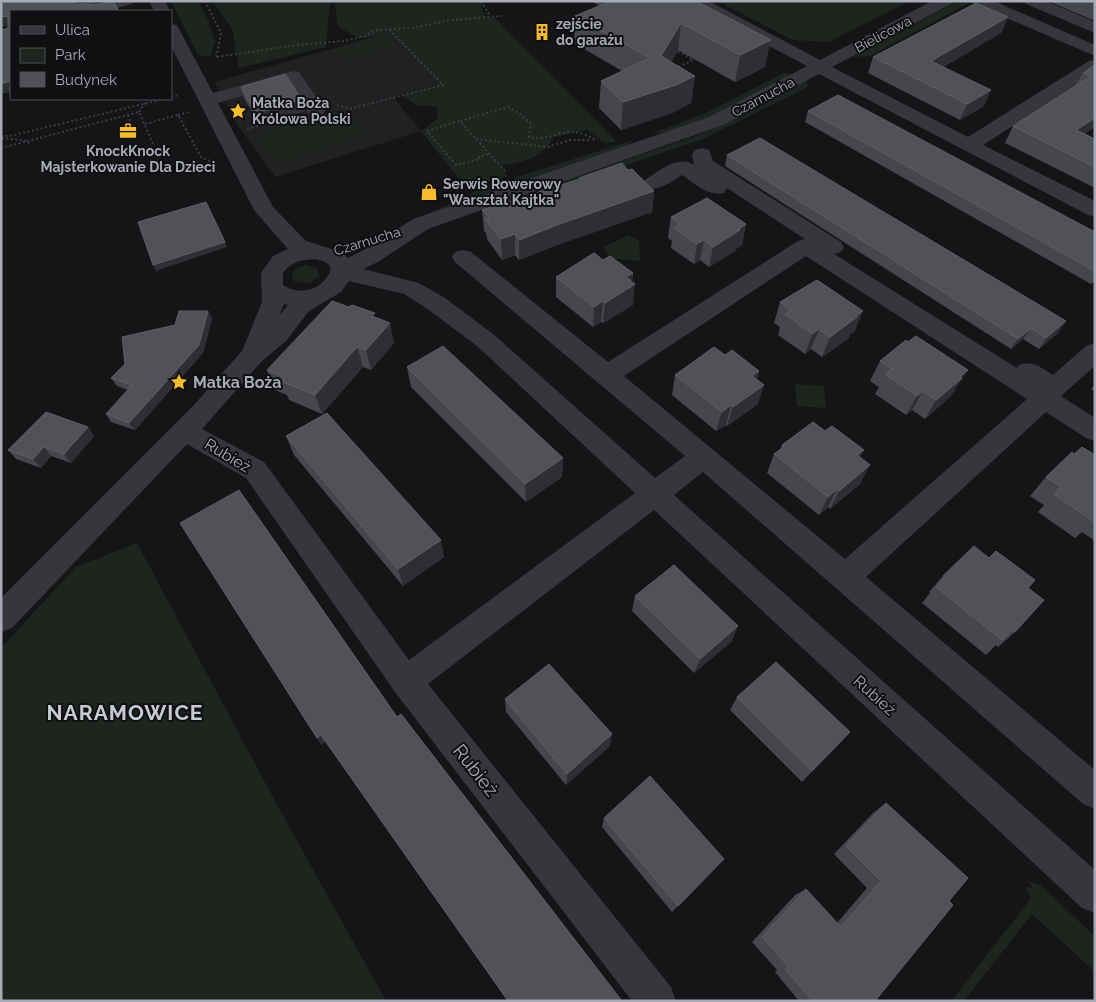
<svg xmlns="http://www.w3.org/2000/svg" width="1096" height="1002" font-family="Raleway,sans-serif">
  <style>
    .built { fill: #212124 }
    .green { fill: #1d251e }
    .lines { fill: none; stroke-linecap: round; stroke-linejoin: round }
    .path { stroke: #3c3d43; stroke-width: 2; stroke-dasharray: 2 2.5; stroke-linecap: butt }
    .minor { fill: #36363c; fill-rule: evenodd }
    .wall { fill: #46474c }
    .shaded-wall { fill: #2e2f32 }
    .building { fill: #515258; stroke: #5e6066 }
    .labels { text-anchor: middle; stroke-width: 4; stroke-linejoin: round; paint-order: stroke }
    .far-poi-label { font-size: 14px; font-weight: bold; fill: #a6abb7; stroke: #101012; text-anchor: start }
    .far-street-label { font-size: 14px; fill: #a6abb7; stroke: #101012 }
    .poi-label { font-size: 16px; font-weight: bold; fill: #a6abb7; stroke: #101012; text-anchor: start }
    .street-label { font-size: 16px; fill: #a6abb7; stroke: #101012 }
    .near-street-label { font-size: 19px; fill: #a6abb7; stroke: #101012 }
    .district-label { font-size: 21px; font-weight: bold; letter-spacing: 1px; fill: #c7cad3; stroke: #101012 }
  </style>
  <rect width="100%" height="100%" fill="#151517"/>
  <path class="built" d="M388,33l50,51 -45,13 28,34 -146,46 -38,-53 -23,-42z"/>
  <path class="green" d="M171,1h27l9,17 8,23 -4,14 -4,2 -9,-2z
    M212,1h118l-4,46 -87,21 -7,-40z
    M335,1h153l-7,4 3,10 12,4 120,122 -10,3 -19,-14 -33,7c-15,24 -28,23 -54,29l8,10 -41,13 -46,-58 17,-13 -1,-12h-19l-16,-11 36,-11 -50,-51c-25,6 -28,9 -51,-8z
    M717,1h193l-81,41 -36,-2z
    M964,2h7l-100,54 -19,1 102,-54z
    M385,35l9,11 -51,15 -10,-12z
    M784,73l9,1c-31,16 -108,62 -140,59l51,-19z
    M806,81l2,6 -105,52 -163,55 -4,-4 160,-54 50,-23z
    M345,109l22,26 -92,29 -19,-30z
    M633,140l-6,7 -153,50 -50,19 56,-27z
    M629,235l10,6 1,20 -30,-3 -7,-11z
    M306,265l12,4 1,7 -9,7 -15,-1 -3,-4c-1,-8 7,-12 14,-13z
    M795,384l29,2 2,22 -29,-2z
    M137,543l138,258 111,200h-385v-353l75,-81z
    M1028,881l12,4 55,51v36l-63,-58 -68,87h-13l80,-103 -6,-11 9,2z"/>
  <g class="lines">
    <path class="path" d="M205,1l16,32 -5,25
      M481,1l9,15
      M674,51l2,-1 17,10 -17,8
      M217,57l79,-12 48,-4 21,-5 11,-6 35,-2 41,-8 50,-4
      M171,97l8,-2
      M337,105l12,4 94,-24 -54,-56
      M139,112l6,-9
      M128,115l2,6
      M178,115l11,-3
      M459,121l-32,10 29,34 24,-6 -1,-2 10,-3
      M145,124l33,-9 23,42 11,5
      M247,129l47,-13
      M1,136h9l154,-37
      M2,138l26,3 2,5
      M476,139l71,8 24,-7h20
      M1,148l138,-36 14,32
      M505,171l-45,-50 48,-14 12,7 11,10 -2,13c23,6 38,-16 66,3"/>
    <path class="minor" d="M106,1h28l-2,3 -26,7h-26l2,-3z
      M149,1h16l5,10h-16z
      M688,1h21l111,59 112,-59h21l-2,3 -119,63 136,70 121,-76 6,-1v13l-112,72 112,56v16l-7,-2 -269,-141 -96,51 -295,104 -50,33 -15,7 56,14 26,15 48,36 162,144 30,-22 -230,-194 -3,-5 3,-5 8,-2 8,2 137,110 190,-121 7,-2 -78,-51 -3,5c-16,4 -30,-10 -42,-18 -12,7 -23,17 -37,13l-3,-4 3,-4c14,-9 32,-26 49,-15l-2,-11 3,-4 7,-2 7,2 4,11 128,81 3,5 -3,5 -7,2 183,114 2,-3c14,-5 23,3 34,10l33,-29 9,-3v23l-34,30 34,22v23l-9,-3 -40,-26 -180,165 229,193v39l-12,-5 -380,-332 -29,23 421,375v43l-13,-5 -428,-398 -226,174 243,303 5,14h-44l-237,-309 -149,-214 -59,-34 -175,184 -11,4v-34l192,-192 49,-55 20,-49 -1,-29 12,-17 15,-7 -34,-39 -83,-164v-22l6,1 2,4 34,64 80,-22 6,1 26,38 -2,4 -7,2 -7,-2 -20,-31 -71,20 55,104 33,34 35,11 7,6 23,-12 42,-27 296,-102 98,-51 -117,-62zM806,256l221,143 -182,160 -221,-183zM315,259c8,2 14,3 16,10 -6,20 -31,28 -48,16v-12c9,-12 18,-13 32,-14zM349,281l55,13 25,16 48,36 158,147 -226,167 -145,-198 -62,-33 60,-68 24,-20 23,-30 32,-19zM284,304l4,1 -9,11z
      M972,1h22l101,44v11l-121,-52z
      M1024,1h22l49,21v11l-69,-29z"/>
  </g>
  <path class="wall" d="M591,1h110v2l64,64 -30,15 -57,-32 -7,12 24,14 -4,27 -19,10 -51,17 -22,-22 2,-27 21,-10 -48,-28 1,-27 25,-10z
    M1048,1h47v20z
    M1008,17l-7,16 -58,34 41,39 -24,14 -92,-47 5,-16z
    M1095,65l-10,69 10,5v49l-90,-45 8,-17 62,-40 8,-13z
    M241,87l61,13 3,11 -46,13 -15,-26z
    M808,111l287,121v49l-4,3 -286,-162z
    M727,155l332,177 -20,17 -16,-10 -12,10 -286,-183z
    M628,170l26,21 -2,21 -95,33 -38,15 -4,-5 -13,5 -15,-21 -1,-6 -2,-2 -2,-21 96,-30 1,-2z
    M671,217l75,7 -4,21 -6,4 -1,2 -26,16 -9,-7 -6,4 -23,-16 1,-7 -4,-3z
    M603,260l30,13 -1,9 1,23 -30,18 -2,-1 -8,5 -37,-30v-20z
    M780,302l75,29 -5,3 -1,4 -27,19 -11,-8 -6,5 -27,-19 2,-8 -6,-4z
    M208,311l4,8 -9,34 -68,77 -24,-8 -5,-8 22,-24 -11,-4 -6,-8 14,-14 50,-39z
    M376,318l18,25 -23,27 -8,-3 -41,47 -33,-14 -2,-5 -12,-5 -8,-20z
    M725,355l34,16 -2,8 1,25 -31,22 -1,-1 -10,6 -44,-36 3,-20z
    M880,361l76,29 -2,1 -4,6 -25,22 -13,-9 -6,5 -31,-21 4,-7 -9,-6z
    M407,367l156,91 -1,19 -36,25 -115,-115z
    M1095,385v7l-4,-3z
    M88,427l6,9 -23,27 -20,-7 -10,12 -25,-9 -8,-9z
    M286,436l158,121 -41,29 -109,-131z
    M782,445l78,13v26l-30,25 -2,-2 -9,8 -52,-42 7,-19 6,-4z
    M1074,454l21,1v86l-13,-9 -7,6 -37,-26 6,-7 -14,-9 16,-19z
    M943,576l85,12 -13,44 -17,15 -2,-2 -10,10 -64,-52 8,-10 -1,-1z
    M635,596l97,45 -38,32 -62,-62z
    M737,697l113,35 -48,50 -72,-72z
    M505,699l105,47 -44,39 -60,-73z
    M886,803l63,98 -74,100h-76l-24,-29 2,-2 -25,-28 43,-47 11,-6 31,34 30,-35 -33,-34 39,-41z
    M604,818l120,41 -52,53 -70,-85z"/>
  <path class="shaded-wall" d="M75,1h27l-21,5 -3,5 -4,-9z
    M8,16l3,9 -10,2v-10z
    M1008,17l-7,16 -76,44 6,-16z
    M681,23l-3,27 -20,33 3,-27z
    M771,40l-6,27 -30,15 5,-27z
    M695,76l-4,27 -19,10 -51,17 2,-28z
    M11,81v11l-10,2v-10z
    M991,90l-7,16 -24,14 7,-16z
    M302,100l3,11 -46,13 -3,-11z
    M1095,118v9l-28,20 9,-17z
    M654,191l-2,21 -95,33 -38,15v-20l38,-15z
    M746,224l-4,21 -6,4 -1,2 -26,16 4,-20z
    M515,234v21l-13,5 -1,-21z
    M704,240l-4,20 -6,4 3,-20z
    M225,242l2,5 -71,24 -3,-6z
    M633,273l-2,14 4,-3 -2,21 -30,18 2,-20 21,-26z
    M603,301l-2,21 -8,5 1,-20z
    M208,311l4,8 -9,34 -68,77 -6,-7z
    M863,311l-8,20 -5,3 -1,4 -27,19 8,-20z
    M1066,321l-7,11 -20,17 7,-11z
    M390,323l4,20 -23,27 -5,-20z
    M1031,328l-8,11 -12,10 7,-10z
    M819,329l-8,20 -6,5 7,-20z
    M357,347l6,20 -41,47 -7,-19z
    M968,370l-18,27 -25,22 11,-19z
    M759,371l-6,20 -1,-15z
    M764,385l-6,19 -31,22 6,-19z
    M923,391l-11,19 -6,5 11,-19z
    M731,405l-5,20 -10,6 6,-19z
    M88,427l6,9 -23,27 -7,-9z
    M44,447l7,9 -10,12 -8,-9z
    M864,450l-10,18 3,-13z
    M563,458l-1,19 -36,25 -1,-18z
    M870,465l-10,19 -30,25 9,-18z
    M837,489l-9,18 -9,8 9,-18z
    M441,540l3,17 -41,29 -5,-17z
    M738,626l-6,15 -38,32 6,-14z
    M612,734l-2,12 -44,39 1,-11z
    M321,735l5,7 -5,3 -4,-7z"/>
  <path class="building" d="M1,1h74l-1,1 2,2h26l11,-3 6,10h-108v70l-10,3v-54l7,-2v-12l-7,1z
    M611,1h90l-1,2 71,37 -31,15 -59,-32 -20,33 34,20 -19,9 -53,17 -22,-21 49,-23 -75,-42z
    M976,3l32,14 -77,44 60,29 -24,14 -94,-47z
    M1095,65v53l-19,12 19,9v28l-82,-41 78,-50 -8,-3z
    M285,74l17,26 -46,13 -15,-26z
    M838,95l257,137v39l-287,-160z
    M760,138l306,183 -20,17 -15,-10 -13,11 -291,-184z
    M622,163l6,7 4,-1 22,22 -97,34 -38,15 -4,-6 -14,5 -16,-20 4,-2 -7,-7 98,-31 -1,-1z
    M707,198l39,26 -7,5 1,1 -27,17 -9,-7 -7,4 -23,-16 6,-4 -9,-7z
    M206,202l19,40 -72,23 -15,-43z
    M594,253l9,7 7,-4 23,17 -7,4 9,7 -30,19 -2,-2 -9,6 -38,-30z
    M817,280l46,31 -7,5 1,1 -27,20 -11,-8 -7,5 -27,-20 6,-4 -11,-8z
    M332,301l17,6 3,-2 23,8 -3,3 18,7 -24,27 -9,-3 -42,48 -34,-14 4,-3 -18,-8z
    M179,311h29l-9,34 -70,78 -23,-9 26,-29 -21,-7 14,-14 -3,-27 53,-12z
    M916,336l52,34 -8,7 2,1 -26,22 -13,-9 -6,5 -32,-22 7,-5 -12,-8 26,-21 2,2z
    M443,346l120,112 -38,26 -118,-117z
    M714,347l11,8 7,-5 27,21 -7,5 12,9 -31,22 -2,-2 -9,7 -47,-37z
    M46,412l42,15 -24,27 -20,-7 -11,12 -25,-9z
    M327,413l114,127 -43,29 -112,-133z
    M813,422l12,9 7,-5 32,24 -7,5 13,10 -31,26 -2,-2 -9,8 -54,-43 10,-7 -2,-2z
    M1082,447l13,8v64l-2,2 -39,-27 7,-7 -15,-10 26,-25 2,2z
    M239,490l158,227 4,-3 221,287h-114l-187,-266 -4,3 -137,-215z
    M974,546l15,12 7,-7 39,29 -7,8 16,12 -29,32 -3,-2 -10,10 -66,-53 9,-10 -2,-1z
    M674,565l64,61 -38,33 -65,-63z
    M776,662l74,70 -38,39 -75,-74z
    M549,664l63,70 -45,40 -62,-75z
    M650,776l74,83 -46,47 -74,-88z
    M886,803l82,75 -19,23 4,4 -78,96h-62l-28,-32 3,-3 -26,-29 44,-48 35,38 40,-46 -35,-35z"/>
  <defs>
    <g id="building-bare" transform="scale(1.35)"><path d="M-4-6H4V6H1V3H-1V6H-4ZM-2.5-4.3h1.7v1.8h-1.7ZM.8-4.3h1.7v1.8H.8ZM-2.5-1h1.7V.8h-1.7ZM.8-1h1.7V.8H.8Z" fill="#f8bc2b" stroke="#101012" stroke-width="2.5" paint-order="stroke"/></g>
    <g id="sight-bare" transform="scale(1.35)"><path d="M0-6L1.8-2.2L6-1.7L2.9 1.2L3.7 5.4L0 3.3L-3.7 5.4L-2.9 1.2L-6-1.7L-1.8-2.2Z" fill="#f8bc2b" stroke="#101012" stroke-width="2.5" paint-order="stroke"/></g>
    <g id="office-bare" transform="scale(1.35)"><path d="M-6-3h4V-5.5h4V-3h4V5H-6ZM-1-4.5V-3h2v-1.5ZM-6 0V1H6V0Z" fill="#f8bc2b" stroke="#101012" stroke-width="2.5" paint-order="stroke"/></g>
    <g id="shop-bare" transform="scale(1.35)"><path d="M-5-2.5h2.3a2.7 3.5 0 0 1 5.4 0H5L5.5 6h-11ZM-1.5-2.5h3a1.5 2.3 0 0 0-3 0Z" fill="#f8bc2b" stroke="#101012" stroke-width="2.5" paint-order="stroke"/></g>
  </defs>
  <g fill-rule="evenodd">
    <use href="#building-bare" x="542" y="32"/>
    <use href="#sight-bare" x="238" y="111"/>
    <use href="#office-bare" x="128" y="131"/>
    <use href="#shop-bare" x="429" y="192"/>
    <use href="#sight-bare" x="179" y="382"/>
  </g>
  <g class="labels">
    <g class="far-poi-label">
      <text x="556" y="29">zejście<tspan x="556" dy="16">do garażu</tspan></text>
      <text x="252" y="108">Matka Boża<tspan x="252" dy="16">Królowa Polski</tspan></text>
      <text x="128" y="156" text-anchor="middle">KnockKnock<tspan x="128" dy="16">Majsterkowanie Dla Dzieci</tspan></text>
      <text x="443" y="189">Serwis Rowerowy<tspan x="443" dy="16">"Warsztat Kajtka"</tspan></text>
    </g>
    <g class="far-street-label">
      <text transform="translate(883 34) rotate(-28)" y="5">Bielicowa</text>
      <text transform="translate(763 97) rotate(-28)" y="5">Czarnucha</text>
      <text transform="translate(367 241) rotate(-17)" y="5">Czarnucha</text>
    </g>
    <g class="poi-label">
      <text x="193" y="388">Matka Boża</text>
    </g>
    <g class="street-label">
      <text transform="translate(228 455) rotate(31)" y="6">Rubież</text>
      <text transform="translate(875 695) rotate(42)" y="6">Rubież</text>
    </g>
    <g class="near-street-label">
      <text transform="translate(476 770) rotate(52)" y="7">Rubież</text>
    </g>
    <g class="district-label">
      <text x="125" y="720">NARAMOWICE</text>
    </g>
  </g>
  <rect width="1096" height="1002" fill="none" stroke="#a6abb7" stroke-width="5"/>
  <rect x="10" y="10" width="162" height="90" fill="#101012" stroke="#4c4e54"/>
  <rect x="20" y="26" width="25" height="8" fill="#36363c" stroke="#4c4e54"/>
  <text x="55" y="35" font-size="15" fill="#a6abb7">Ulica</text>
  <rect x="20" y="48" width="25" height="15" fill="#1d251e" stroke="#4c4e54"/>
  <text x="55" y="60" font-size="15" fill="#a6abb7">Park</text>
  <rect x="20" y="72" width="25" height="15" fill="#515258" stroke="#4c4e54"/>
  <text x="55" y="85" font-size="15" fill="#a6abb7">Budynek</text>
</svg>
